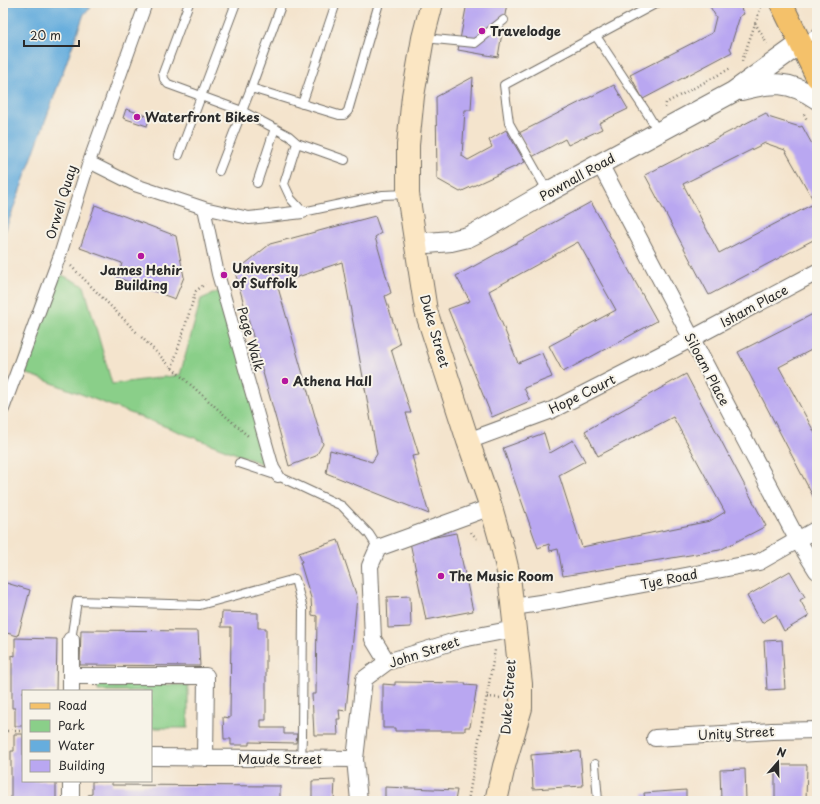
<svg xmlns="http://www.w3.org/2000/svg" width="820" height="804" font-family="'Playpen Sans',sans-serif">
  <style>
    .green { fill: #8acf89; stroke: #5a7d5a }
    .water { fill: #66addd; stroke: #486c84 }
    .building { fill: #b9a7f1; fill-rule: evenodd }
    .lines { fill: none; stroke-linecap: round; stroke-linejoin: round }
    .service-casing { stroke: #716c64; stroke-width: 10 }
    .pedestrian-casing { stroke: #716c64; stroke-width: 14 }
    .minor-casing { stroke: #716c64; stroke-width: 18 }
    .tertiary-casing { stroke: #716c64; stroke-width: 22 }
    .secondary-casing { stroke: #716c64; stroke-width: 24 }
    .primary-casing { stroke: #716c64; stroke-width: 24 }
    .path { stroke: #716c64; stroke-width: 2.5; stroke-dasharray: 1 3; stroke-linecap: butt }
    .service { stroke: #fff; stroke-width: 8 }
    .pedestrian { stroke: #fff; stroke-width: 12 }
    .minor { stroke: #fff; stroke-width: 16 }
    .tertiary { stroke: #fff; stroke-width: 20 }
    .secondary { stroke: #fbe6c3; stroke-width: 22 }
    .primary { stroke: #f4c16a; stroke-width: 22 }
    .poi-dot { fill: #b5179e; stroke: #f7f3e8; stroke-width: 1.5 }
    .labels { text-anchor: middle; stroke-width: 4; stroke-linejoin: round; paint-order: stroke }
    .poi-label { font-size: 13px; font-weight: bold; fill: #2b2b2b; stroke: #f7f3e8; text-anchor: start }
    .street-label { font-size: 13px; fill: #2b2b2b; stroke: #f7f3e8 }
  </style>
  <rect width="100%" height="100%" fill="#f7f3e8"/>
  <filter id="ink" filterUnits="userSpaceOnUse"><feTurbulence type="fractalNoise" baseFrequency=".025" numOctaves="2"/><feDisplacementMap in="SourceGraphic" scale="8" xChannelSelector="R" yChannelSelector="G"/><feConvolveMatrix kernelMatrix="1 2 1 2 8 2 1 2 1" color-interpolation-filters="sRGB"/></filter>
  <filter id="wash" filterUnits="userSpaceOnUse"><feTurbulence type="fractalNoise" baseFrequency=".012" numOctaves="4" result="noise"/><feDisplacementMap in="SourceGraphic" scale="16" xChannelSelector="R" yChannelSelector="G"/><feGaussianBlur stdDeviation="0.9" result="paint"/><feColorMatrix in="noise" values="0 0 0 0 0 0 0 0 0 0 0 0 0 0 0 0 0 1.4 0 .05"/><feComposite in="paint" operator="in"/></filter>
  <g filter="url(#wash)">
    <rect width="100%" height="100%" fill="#f4e4cd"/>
    <path class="green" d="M54,271l30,15 28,98 68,-9 21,-76 21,-9 51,178 -239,-92 -17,-5z
      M98,684l90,1v43h-37v-37h-53z"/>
    <path class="water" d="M3,3h74l14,5 -7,6 -81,223z"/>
    <g id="blocks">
      <path class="building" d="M467,3h40l-9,54 -40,-7z
        M708,3h30l6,11 -4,2 -10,32 2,4 -89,47 -13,-24 82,-42 4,-16z
        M473,77l-2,33h-6l-3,46 6,4 24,-13 -3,-7 17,-10 19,32 -65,30 -23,-13 -1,-82z
        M614,85l14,24 -29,14 3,6 -34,16 -3,-6 -33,18 -13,-24z
        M126,109l24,8 -3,9 -24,-8z
        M766,113l2,4 32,10 2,-1 15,27v85l-108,57 -64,-120zM765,143l20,7 30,53 -96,50 -36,-69z
        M591,202l66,119 -94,51 -14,-26 67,-36 -38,-68 -89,49 29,72 24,-10 10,24 -28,11 6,13 -38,16 -44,-108 22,-8 -14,-25z
        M95,205l81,31 8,41 -9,22 -57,-21 4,-15 -42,-15z
        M375,216l6,17 -6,4 16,56 -6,3 15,48 -9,5 20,64h-5l13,42 -7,1 17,58 -103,-41 4,-23 42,12 5,-8 -35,-192 -65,22 46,160 -7,12 -27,10 -54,-194 35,-28z
        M817,312v35l-38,20 38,70v67l-79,-152z
        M686,374l80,152 -46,24 -157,26 -5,-27 -8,2 -1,-7 -11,4 -35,-100 41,-15 6,20 23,-13 12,21 -26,14 23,72 128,-26 15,-9 -52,-95 -75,39 -13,-25z
        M456,533l17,78 -47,9 -16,-78z
        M338,540l19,57 -11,114 -7,-1 1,9h-3l1,16h-24l-2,-41h4l1,-78 -5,-1 -1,-17 -11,-36h2l-3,-9z
        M790,571l15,26 -5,3 9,16 -25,15 -8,-16 -14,8 -15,-27z
        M3,582l27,8 -12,46 -15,-4z
        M410,596l1,31 -23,1 -1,-31z
        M222,612l36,1v15h8v92h-5v8h23v6h13l-1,9 -47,-1v3h-18v-6h-7l-1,-22 7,1 1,-91h-10z
        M81,630l117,1 2,35 -120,-1z
        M15,638l42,1 -1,52h-33v35h-8v-18h-3v-53l3,1z
        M782,640l3,49 -18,1 -3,-49z
        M395,682l71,1 -1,2 12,1 -7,41h-5v4h-70v-3h-12v-44l12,1z
        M14,734h9v47h33v20h-45v-50h3z
        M580,751l3,35 -50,3 -2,-34z
        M775,765h32l-1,36h-31z
        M745,769l1,32h-25l-1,-31z
        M335,780l-1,21h-22v-20z
        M92,781h20v4l168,1v15h-192v-6l4,-1z
        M385,787l72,3 -2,11h-70z
        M686,790v11h-41l-1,-8z"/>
    </g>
  </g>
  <g filter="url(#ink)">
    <use href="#blocks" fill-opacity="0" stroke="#716c64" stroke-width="1"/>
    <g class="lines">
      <g class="service-casing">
        <path id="service" d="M189,3l-26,70 1,6 4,5 74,27 47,25 8,7 -13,41 7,15 12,13 80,-17 24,-1
          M596,36l51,77 12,20
          M424,38l51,5 29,-23
          M801,43l16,-10
          M251,88l31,-85
          M302,104l34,-101
          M297,143l48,17
          M179,155l57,-152
          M219,171l32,-83 88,27h5l4,-4 31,-108
          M257,183l18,-55
          M548,192l-39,-69 -5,-38 153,-82
          M239,463l39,13 64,30 27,28 9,14
          M71,640l6,-39 123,4 95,-26 8,30 -1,127 -1,23
          M595,764l3,37"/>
      </g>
      <g class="pedestrian-casing">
        <path id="pedestrian" d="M89,162l46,23 69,23 45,10 54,-6
          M204,208l14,66 55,194 5,8
          M3,409l57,-154 29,-93 57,-159"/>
      </g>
      <g class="minor-casing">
        <path id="minor" d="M600,164l197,375 20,32
          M468,441l84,-31 139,-71 126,-67
          M513,607l41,-6 205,-39 58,-33
          M71,640v51
          M387,662l-14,-23 -3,-73 8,-18 113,-41
          M71,676h135l-1,82
          M655,738l117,-7 45,-1
          M151,757l204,2
          M71,801v-20
          M359,801l-4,-42 9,-80 23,-17 75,-23 52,-10"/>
      </g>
      <g class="tertiary-casing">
        <path id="tertiary" d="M741,90c31,-8 48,-10 76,9
          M416,244l35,-3 17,-4 14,-7 66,-38 185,-100 68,-49"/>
      </g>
      <g class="secondary-casing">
        <path id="secondary" d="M432,3l-9,35 -10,58 -5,49v49l18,117 42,130 23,66 11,39 7,30 12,108v24l-17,58 -8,35"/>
      </g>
      <g class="primary-casing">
        <path id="primary" d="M781,3l36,74"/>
      </g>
      <path class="path" d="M755,23l12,21
        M742,61l19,-54
        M665,108l1,-5 65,-35
        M804,114l3,6
        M71,266l101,102 76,68
        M172,368l24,-77 9,-7
        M471,532l7,8
        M487,697l14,1
        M3,731h20
        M468,801l27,-151"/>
      <use href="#service" class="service"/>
      <use href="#pedestrian" class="pedestrian"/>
      <use href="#minor" class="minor"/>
      <use href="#tertiary" class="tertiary"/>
      <use href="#secondary" class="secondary"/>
      <use href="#primary" class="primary"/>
    </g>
  </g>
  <g class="poi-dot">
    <circle cx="482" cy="31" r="4"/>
    <circle cx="137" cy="117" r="4"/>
    <circle cx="141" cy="256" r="4"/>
    <circle cx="224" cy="275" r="4"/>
    <circle cx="285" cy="381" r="4"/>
    <circle cx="441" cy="576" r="4"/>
  </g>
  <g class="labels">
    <g class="poi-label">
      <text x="490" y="36">Travelodge</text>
      <text x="145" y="122">Waterfront Bikes</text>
      <text x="232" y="273">University<tspan x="232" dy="15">of Suffolk</tspan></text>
      <text x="141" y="275" text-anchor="middle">James Hehir<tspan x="141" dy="15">Building</tspan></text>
      <text x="293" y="386">Athena Hall</text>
      <text x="449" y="581">The Music Room</text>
    </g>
    <g class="street-label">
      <text transform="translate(577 177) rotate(-29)" y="5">Pownall Road</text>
      <text transform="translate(61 202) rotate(-73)" y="5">Orwell Quay</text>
      <text transform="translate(754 306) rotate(-28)" y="5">Isham Place</text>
      <text transform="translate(435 331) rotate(74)" y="5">Duke Street</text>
      <text transform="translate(251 339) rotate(74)" y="5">Page Walk</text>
      <text transform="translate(707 369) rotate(62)" y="5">Siloam Place</text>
      <text transform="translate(582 394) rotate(-26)" y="5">Hope Court</text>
      <text transform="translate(669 579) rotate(-11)" y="5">Tye Road</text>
      <text transform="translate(424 652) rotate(-18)" y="5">John Street</text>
      <text transform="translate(508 697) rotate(-86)" y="5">Duke Street</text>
      <text transform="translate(736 733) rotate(-3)" y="5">Unity Street</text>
      <text x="280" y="764">Maude Street</text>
    </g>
  </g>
  <rect width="820" height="804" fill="none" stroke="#f7f3e8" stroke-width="16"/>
  <rect x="22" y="690" width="130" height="92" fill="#f7f3e8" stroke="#a5a39c"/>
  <rect x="30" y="703" width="20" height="6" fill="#f4c16a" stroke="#a5a39c"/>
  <text x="58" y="710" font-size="12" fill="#2b2b2b">Road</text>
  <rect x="30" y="720" width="20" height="12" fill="#8acf89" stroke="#a5a39c"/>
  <text x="58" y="730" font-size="12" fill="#2b2b2b">Park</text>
  <rect x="30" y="740" width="20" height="12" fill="#66addd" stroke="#a5a39c"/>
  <text x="58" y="750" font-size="12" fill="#2b2b2b">Water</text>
  <rect x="30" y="760" width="20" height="12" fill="#b9a7f1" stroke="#a5a39c"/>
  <text x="58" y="770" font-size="12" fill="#2b2b2b">Building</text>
  <g transform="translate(778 762) rotate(20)" stroke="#f7f3e8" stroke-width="3" paint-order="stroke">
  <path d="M0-3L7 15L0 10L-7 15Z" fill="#2b2b2b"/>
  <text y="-6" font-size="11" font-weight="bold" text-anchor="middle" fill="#2b2b2b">N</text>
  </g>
  <path d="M24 40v6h55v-6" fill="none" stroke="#2b2b2b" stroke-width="2"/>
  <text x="30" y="40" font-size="12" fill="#2b2b2b" stroke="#f7f3e8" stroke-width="3" paint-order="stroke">20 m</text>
</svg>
